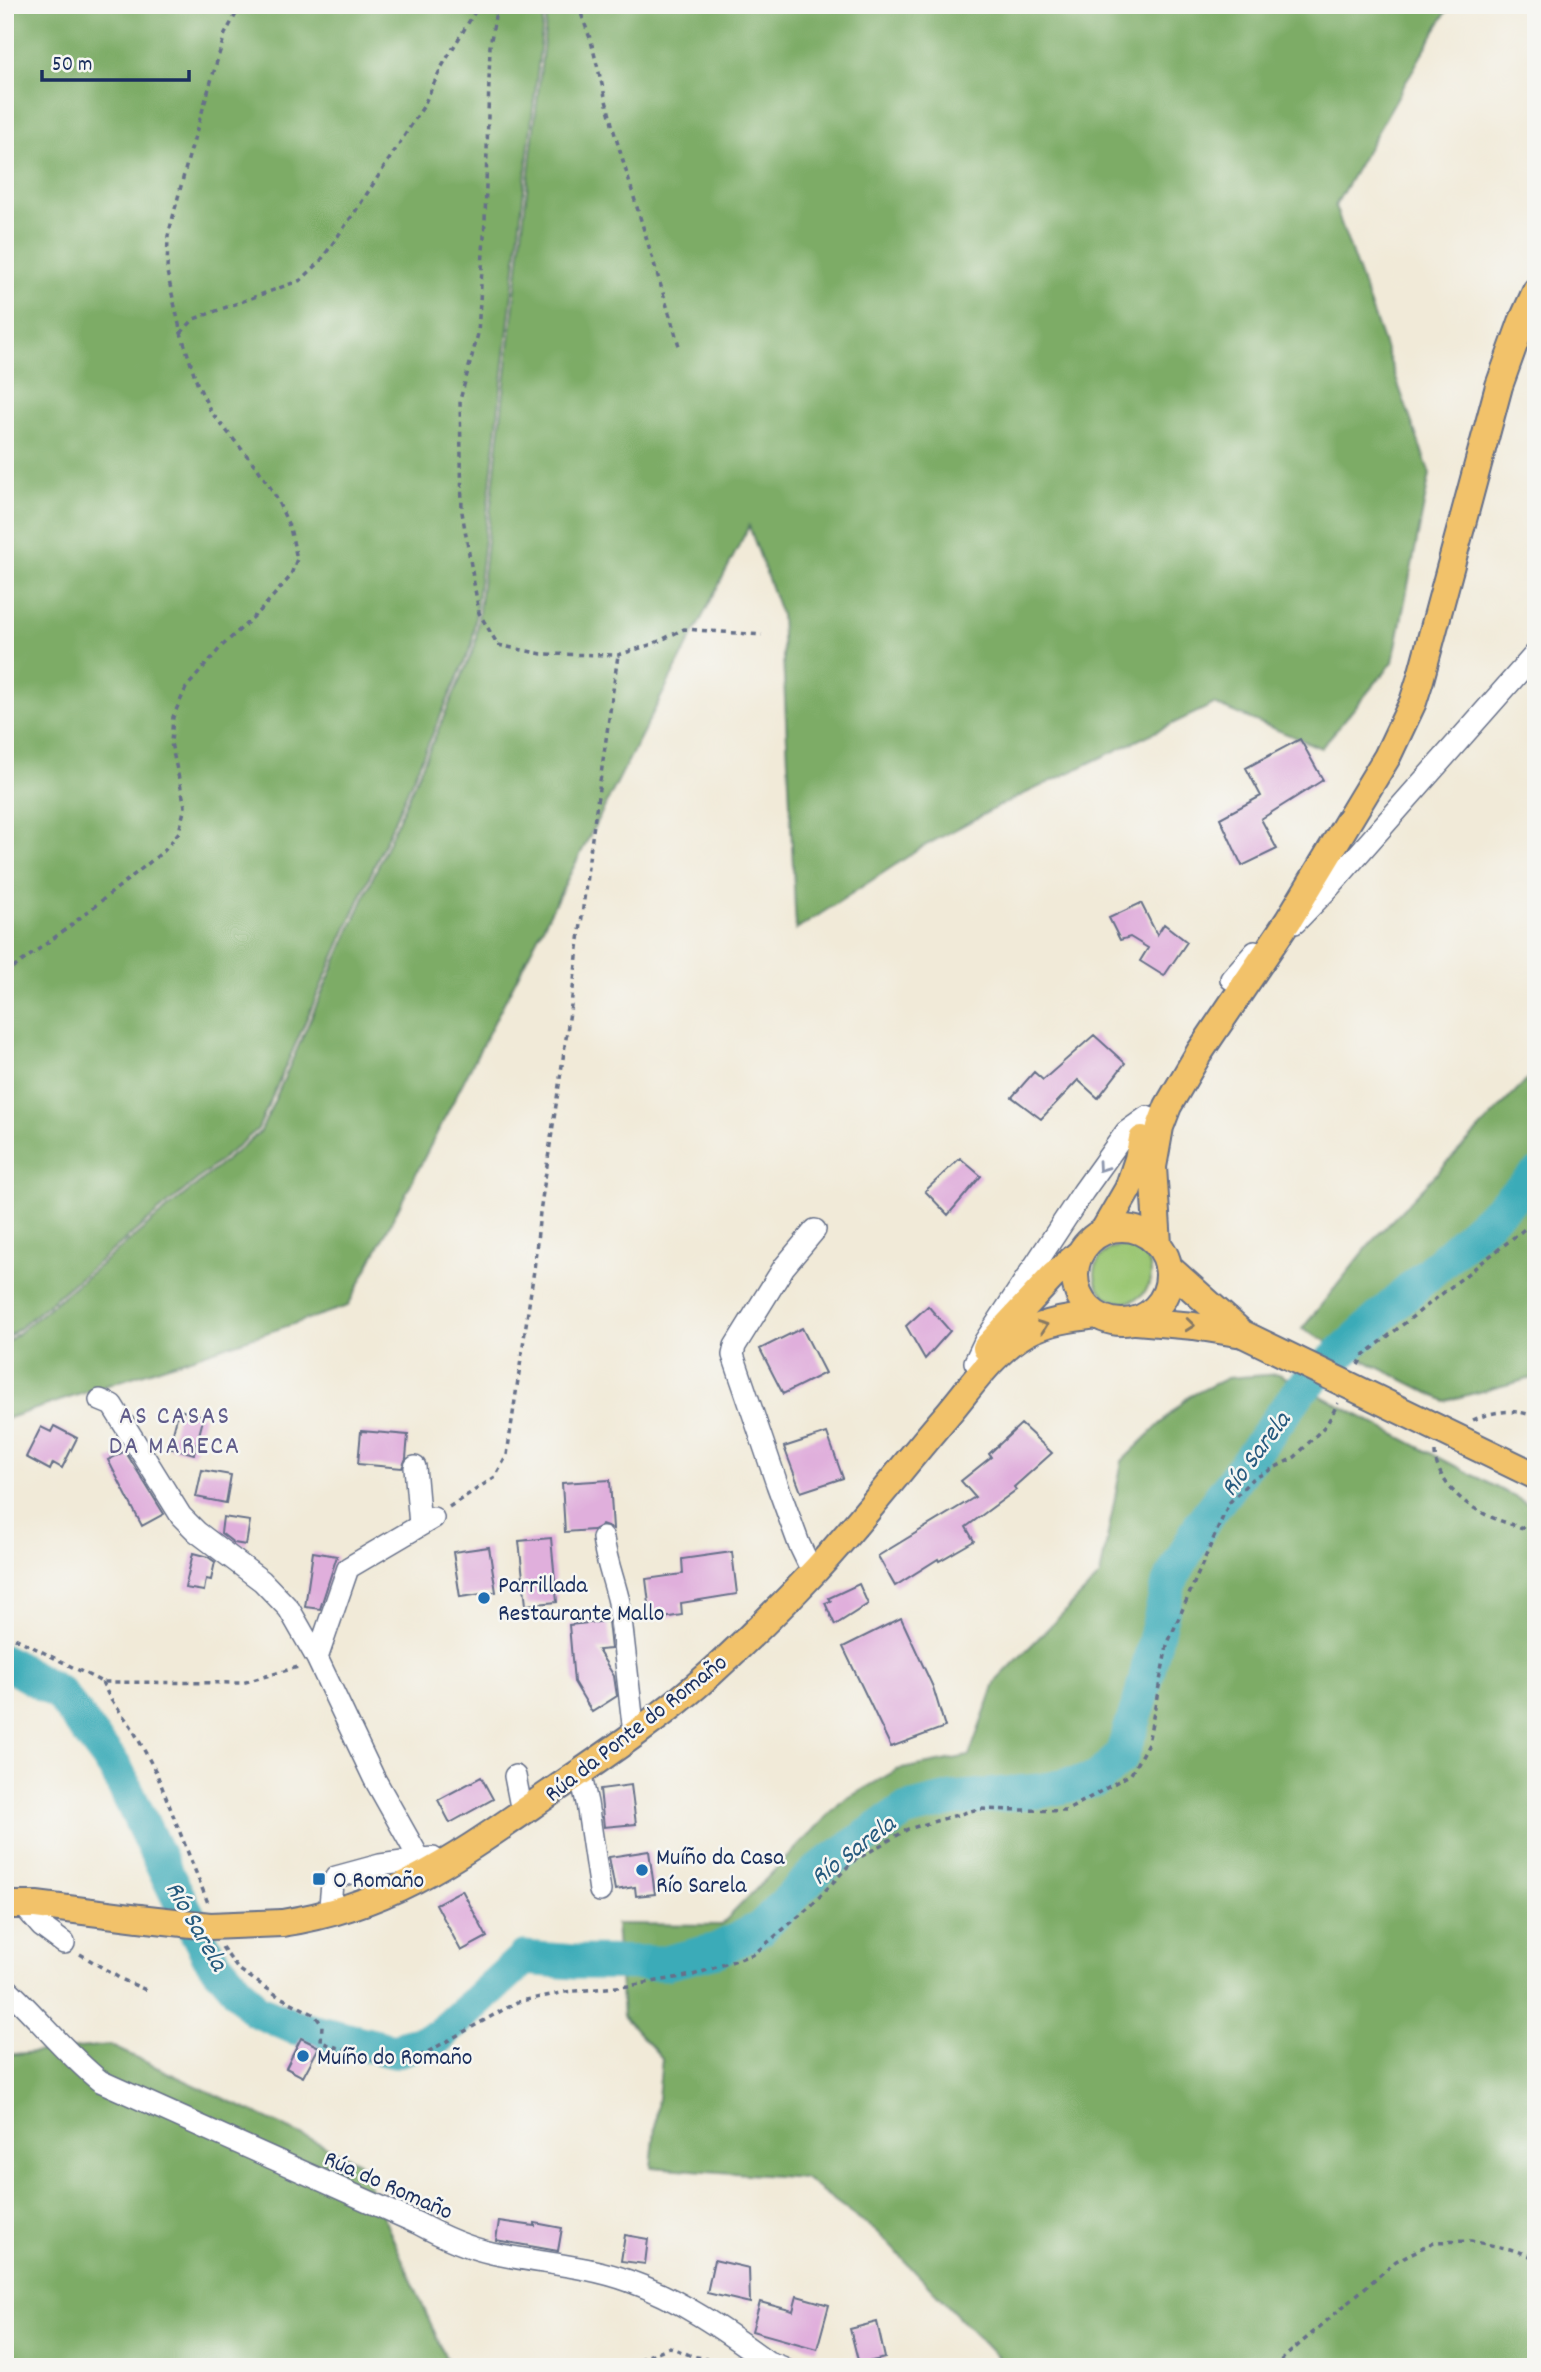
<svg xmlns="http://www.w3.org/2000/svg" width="1541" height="2372" font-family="Dekko,sans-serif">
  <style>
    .green { fill: #9cc774; stroke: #5c7b69; stroke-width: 2 }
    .forest { fill: #7dac66; stroke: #4c6e62; stroke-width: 2 }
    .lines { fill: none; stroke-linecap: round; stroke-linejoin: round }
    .river { stroke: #3babb8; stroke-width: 35 }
    .building { fill: #e0afdc }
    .minor-casing { stroke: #667089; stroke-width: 24 }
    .major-casing { stroke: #667089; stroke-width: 30 }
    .path { stroke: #667089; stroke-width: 3.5; stroke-dasharray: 5 5; stroke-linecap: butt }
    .minor { stroke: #fff; stroke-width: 21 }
    .major { stroke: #f2c26a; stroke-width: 26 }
    .major-bridge-casing { stroke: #667089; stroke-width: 30; stroke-linecap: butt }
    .major-bridge { stroke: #f2c26a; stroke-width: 26 }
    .oneway { stroke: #8d97ae }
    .oneway2 { stroke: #867864 }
    .poi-dot { fill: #1f6fb2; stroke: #f6f6f2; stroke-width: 2.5 }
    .labels { text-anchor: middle; stroke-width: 5; stroke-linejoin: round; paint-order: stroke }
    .poi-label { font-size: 24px; fill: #1b2f5e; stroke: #f6f6f2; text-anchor: start }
    .street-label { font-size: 24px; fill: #1b2f5e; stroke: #f6f6f2 }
    .neighbourhood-label { font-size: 26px; letter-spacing: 2px; fill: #605c8a; stroke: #f6f6f2 }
    .water-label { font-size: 26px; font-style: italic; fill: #265a7e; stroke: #f6f6f2 }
  </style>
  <rect width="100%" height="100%" fill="#f6f6f2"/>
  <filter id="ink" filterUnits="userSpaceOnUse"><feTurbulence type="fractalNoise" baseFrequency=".0143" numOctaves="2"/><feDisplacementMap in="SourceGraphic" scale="14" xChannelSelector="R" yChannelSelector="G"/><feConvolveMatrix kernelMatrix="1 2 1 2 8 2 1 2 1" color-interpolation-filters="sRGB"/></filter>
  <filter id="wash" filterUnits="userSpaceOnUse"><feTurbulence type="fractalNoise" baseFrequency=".00686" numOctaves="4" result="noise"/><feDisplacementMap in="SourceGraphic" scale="28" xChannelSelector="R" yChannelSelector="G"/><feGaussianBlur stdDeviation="1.57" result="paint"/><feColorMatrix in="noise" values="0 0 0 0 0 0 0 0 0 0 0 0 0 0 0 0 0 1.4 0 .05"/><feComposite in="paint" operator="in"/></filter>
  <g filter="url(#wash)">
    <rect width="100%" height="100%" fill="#f1ead8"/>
    <path class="green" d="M1095 1274a28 28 0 1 1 56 0a28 28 0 1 1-56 0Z"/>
    <path class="forest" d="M5,5h540l-73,640 -214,484 -253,211z
      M548,5h902l-115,201 95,268 -37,188 -72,86 -107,-44 -209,99 -81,43 -128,84 -15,-315 -32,-89 -401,780 -343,113v-75l256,-213 214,-485z
      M1536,1070v307l-91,24 -143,-72 73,-91z
      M1279,1374l257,134v859h-529l-130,-135 -73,-54 -153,-11 11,-109 -39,-42 -7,-92 105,1 120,-123 56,-32 72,-14 27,-75 104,-105 22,-115 66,-64 39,-19z
      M109,2045l250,117 91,205h-445v-312z"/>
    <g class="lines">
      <path class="river" d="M5,1662l54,31 57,76 51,106 42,81 46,54 39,17 100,24 44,-14 86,-79 51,4 90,1 52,-13 44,-22 57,-58 86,-59 48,-12 88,-8 56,-11 25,-23 19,-55 29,-119 32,-59 100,-135 235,-213"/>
    </g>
    <g id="blocks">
      <path class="building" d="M1300,739l23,41 -62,39 16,30 -35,17 -22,-48 41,-22 -15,-28z
        M1141,903l16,32 7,-11 23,18 -23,34 -24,-15 8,-13 -18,-11 -10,3 -11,-22z
        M1094,1035l31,28 -27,35 -20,-18 -37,39 -29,-22 22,-25 9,8z
        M960,1158l21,18 -33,39 -23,-24z
        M928,1306l22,25 -25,28 -19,-33z
        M802,1328l23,45 -42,21 -23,-45z
        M179,1410l25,6 -10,38 -25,-7z
        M1021,1424l31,29 -38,34 2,3 -50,37 8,14 -35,20 -1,-2 -43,27 -17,-30 97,-59 -14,-16 30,-24 -2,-3z
        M54,1426l23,12 -15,30 -9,-5 -3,7 -24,-13 15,-30 10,5z
        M361,1431l47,4 -2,23 -4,10 -44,-4z
        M827,1433l16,45 -42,14 -17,-45z
        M125,1451l39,63 -22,12 -34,-66z
        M202,1470l29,5 -5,28 -30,-6z
        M610,1480l3,49 -11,-4 -9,5 -28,2 -3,-49z
        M223,1517l27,4 -4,24 -12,-2 -13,-10z
        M551,1538l6,64 -31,3 -7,-64z
        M489,1547l7,45 -36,5 -7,-45z
        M313,1552l24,4 -17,53 -15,-2z
        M732,1552l5,42 -56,9 1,12 -31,5 -5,-41 37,-5 -1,-15z
        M193,1553l15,4 7,5 -4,18 -5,-1 -2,12 -19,-3z
        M859,1584l9,20 -33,21 -10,-22 6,-2 -2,-3z
        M901,1618l32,69 12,40 -54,20 -48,-100z
        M608,1621l3,28 -13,1 16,26 3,20 -25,16 -18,-30 -5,-57z
        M481,1777l12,22 -43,24 -12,-23z
        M631,1785l5,39 -32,3 -4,-38z
        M649,1851l6,43 -19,2 -1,-9 -20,3 -6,-33z
        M462,1890l25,47 -26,14 -25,-47z
        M301,2038l18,9 -16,30 -17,-9z
        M499,2221l36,5v-3l27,5 -4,23 -62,-11z
        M625,2235l23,4 -3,25 -24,-3z
        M714,2260l35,8 1,35 -43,-10z
        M797,2296l32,9 -12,44 -65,-18 8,-29 33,9z
        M877,2322l8,36 -26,6 -9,-35z"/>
    </g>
  </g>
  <g filter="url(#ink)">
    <use href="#blocks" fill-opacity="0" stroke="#667089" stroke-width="2"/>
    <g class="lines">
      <g class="minor-casing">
        <path id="minor" d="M1295,923l30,-31 211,-239
          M1231,979l24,-27
          M975,1362l10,-21 98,-149 43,-60 21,-15
          M100,1400l12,5 69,111 16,16 65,49 27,28 28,49 57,120 54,96
          M415,1467l5,58
          M603,1538c3,23 11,42 16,64l15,131
          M813,1573l-14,-29 -22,-60 -44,-129 2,-9 49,-79 31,-37
          M317,1658l31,-90 85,-50
          M580,1772l7,31 13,88
          M515,1776l7,36
          M23,1905l18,21 23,17
          M329,1915l3,-31 4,-7 44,-12 53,-7
          M5,1987c33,30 60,66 95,94l317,142c24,13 48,24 75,30 45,10 93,12 137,28 51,18 95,49 139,81l14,5"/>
      </g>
      <g class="major-casing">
        <path id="major" d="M1075 1275a47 47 0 1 1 94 0a47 47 0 1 1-94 0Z
          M1103,1232l25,-43 10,-30 4,-20
          M1158,1244l-5,-77 7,-40 8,-21 31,-53 89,-132 99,-164 26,-55 7,-22 79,-294 23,-64 14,-31
          M1168,1267l75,67
          M1136,1321l58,5 49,8
          M986,1348l67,-72 27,-23
          M5,1905h31l103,13
          M282,1923c111,-17 178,-68 268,-130 54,-37 111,-75 161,-120 34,-31 69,-65 101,-99 47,-50 89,-106 134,-158 25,-29 46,-63 80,-83 22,-12 47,-15 71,-18"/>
      </g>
      <path class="path" d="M497,5l-7,41 -5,174 -7,114 -18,66 2,112 17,101 19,32 44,9 76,1 35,-11 31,-15 78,6
        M578,5l13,36 22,87 67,221
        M181,333l13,-14 107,-39 18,-17 40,-57 64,-99 18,-39 38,-63
        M5,974l61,-45 99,-79 14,-18 6,-26 -14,-63 2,-26 13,-29 35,-41 39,-36 30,-34 7,-18 -7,-31 -16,-35 -16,-24 -47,-57 -14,-29 -16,-50 -14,-61 1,-36 19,-73 38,-129 16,-29
        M1358,1365l6,-10 172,-135
        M1473,1420c19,-9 43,-12 63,-3
        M1435,1452c0,24 23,48 44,59 17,10 39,15 57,21
        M449,1507l46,-30 12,-22 27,-185 6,-58 31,-207 18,-146 29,-204
        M5,1636l12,3 85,43 140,1 56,-16
        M102,1682l9,18 20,26 25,46 52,131
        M222,1947l15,21 41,28 37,19 7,10 -1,17 55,19 30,3 111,-62 48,-10 63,-6 65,-11 61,-21 57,-48 41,-44 56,-33 70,-20 88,2 65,-37 17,-31 19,-98 62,-142 22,-23 44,-23 32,-33 11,-21
        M80,1954l41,25 27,12
        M621,2367l49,-20 22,9 43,8
        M1273,2367l123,-106 38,-19 37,-1 39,8 26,9"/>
      <use href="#minor" class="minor"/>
      <use href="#major" class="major"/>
      <g class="major-bridge-casing">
        <path id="major-bridge" d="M1243,1334l293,142
          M139,1918l71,8 72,-3"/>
      </g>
      <use href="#major-bridge" class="major-bridge"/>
    </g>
    <defs><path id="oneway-chevron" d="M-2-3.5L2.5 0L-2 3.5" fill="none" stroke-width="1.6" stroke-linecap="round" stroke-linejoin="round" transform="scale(1.75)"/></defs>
    <use class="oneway" href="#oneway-chevron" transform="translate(1102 1167) rotate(125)"/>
    <g class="oneway2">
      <use href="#oneway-chevron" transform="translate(1190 1325) rotate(6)"/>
      <use href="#oneway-chevron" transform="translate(1043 1326) rotate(-21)"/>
    </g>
  </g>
  <g class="poi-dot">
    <circle cx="484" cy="1598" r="7"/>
    <circle cx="642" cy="1870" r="7"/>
    <rect x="312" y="1872" width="14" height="14" rx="3.5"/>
    <circle cx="303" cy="2056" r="7"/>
  </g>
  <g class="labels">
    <g class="poi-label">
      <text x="498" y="1592">Parrillada<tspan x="498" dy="28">Restaurante Mallo</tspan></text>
      <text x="656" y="1864">Muíño da Casa<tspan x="656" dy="28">Río Sarela</tspan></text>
      <text x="333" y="1887">O Romaño</text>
      <text x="317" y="2064">Muíño do Romaño</text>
    </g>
    <g class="street-label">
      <text transform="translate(635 1727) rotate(-38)" y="8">Rúa da Ponte do Romaño</text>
      <text transform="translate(389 2184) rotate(24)" y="8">Rúa do Romaño</text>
    </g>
    <g class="neighbourhood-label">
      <text x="175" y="1423">AS CASAS<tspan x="175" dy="30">DA MARECA</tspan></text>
    </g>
    <g class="water-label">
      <text transform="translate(1254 1453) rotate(-53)" y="9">Río Sarela</text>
      <text transform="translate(852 1849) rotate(-37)" y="9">Río Sarela</text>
      <text transform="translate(198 1925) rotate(60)" y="9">Río Sarela</text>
    </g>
  </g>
  <rect width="1541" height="2372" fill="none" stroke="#f6f6f2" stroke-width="28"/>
  <path d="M42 70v10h147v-10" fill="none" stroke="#1b2f5e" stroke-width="3.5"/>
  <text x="52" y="70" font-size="21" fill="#1b2f5e" stroke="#f6f6f2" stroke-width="5" paint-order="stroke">50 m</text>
</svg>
